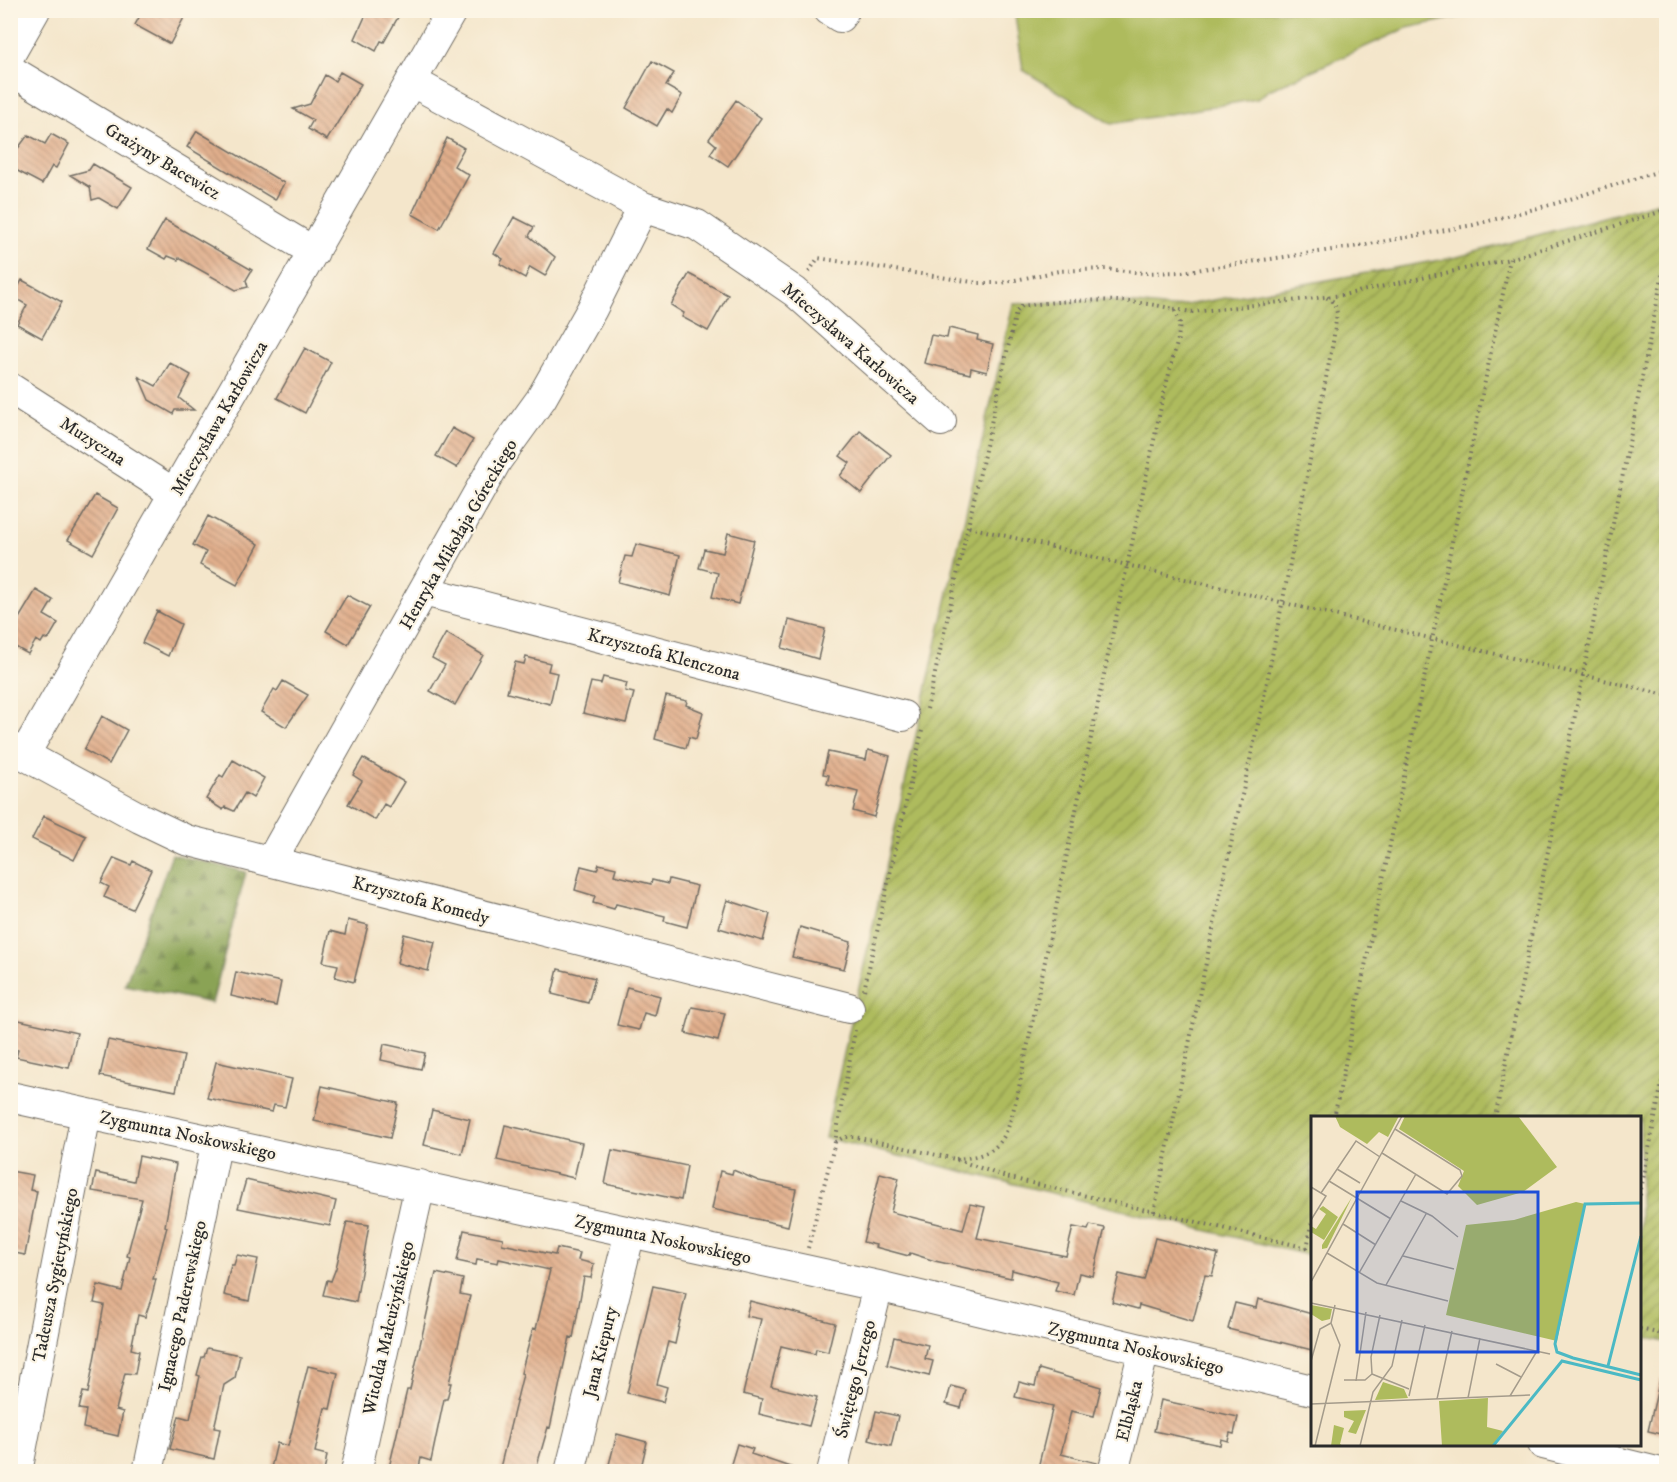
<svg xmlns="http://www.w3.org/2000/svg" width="1677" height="1482" font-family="'IM FELL DW Pica',serif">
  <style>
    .grass { fill: #aebb5d; stroke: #6c7344; stroke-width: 1.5 }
    .forest { fill: url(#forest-firs); stroke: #5a6740; stroke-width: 1.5 }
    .garden { fill: url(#garden-furrows); stroke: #6c7344; stroke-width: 1.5 }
    .building { fill: url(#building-back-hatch) }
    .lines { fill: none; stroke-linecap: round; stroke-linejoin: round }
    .minor-casing { stroke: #716c63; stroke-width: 32 }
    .path { stroke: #716c63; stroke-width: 4; stroke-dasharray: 1.5 4.5; stroke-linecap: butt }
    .minor { stroke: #fff; stroke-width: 30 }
    .labels { text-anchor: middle; stroke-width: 4.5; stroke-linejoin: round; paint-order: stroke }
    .street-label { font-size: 18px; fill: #2b2b2b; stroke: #fcf5e5 }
    .inset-river { fill: none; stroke: #4bb9c4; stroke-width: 3 }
    .inset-road { fill: none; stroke: #a49b8b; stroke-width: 1.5 }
    .view { fill: #1d4ed8; fill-opacity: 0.15; stroke: #1d4ed8; stroke-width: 3 }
    .inset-edge { fill: none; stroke: #2b2b2b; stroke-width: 3 }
  </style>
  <defs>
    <pattern id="forest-firs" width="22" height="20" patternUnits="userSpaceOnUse" patternTransform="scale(1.5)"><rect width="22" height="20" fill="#8aa354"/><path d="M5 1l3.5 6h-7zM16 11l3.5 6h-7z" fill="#718546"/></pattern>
    <pattern id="garden-furrows" width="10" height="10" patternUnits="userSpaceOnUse" patternTransform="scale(1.5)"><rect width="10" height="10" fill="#aebb5d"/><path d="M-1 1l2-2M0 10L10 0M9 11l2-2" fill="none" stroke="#8e984d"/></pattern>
    <pattern id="building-back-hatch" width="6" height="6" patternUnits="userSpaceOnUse" patternTransform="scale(1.5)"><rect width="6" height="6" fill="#e1af8c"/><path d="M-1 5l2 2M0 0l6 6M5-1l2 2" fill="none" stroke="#b78f73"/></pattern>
  </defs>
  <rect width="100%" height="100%" fill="#fcf5e5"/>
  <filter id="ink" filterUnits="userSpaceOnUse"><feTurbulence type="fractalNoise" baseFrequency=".0167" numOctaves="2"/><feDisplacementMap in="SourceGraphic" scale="12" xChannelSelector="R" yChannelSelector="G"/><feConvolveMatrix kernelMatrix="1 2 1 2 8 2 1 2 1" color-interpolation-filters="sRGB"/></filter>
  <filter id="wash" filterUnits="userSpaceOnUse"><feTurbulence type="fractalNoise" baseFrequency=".008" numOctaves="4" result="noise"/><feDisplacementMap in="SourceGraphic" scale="24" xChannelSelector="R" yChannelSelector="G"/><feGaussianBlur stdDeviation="1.35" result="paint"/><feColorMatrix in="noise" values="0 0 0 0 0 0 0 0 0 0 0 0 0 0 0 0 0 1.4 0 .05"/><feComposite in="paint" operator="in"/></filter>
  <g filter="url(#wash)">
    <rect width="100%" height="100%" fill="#f4e6cb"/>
    <path class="grass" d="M1011,11h477l-81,17 -138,62 -12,9 -146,25 -88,-54 -8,-55z"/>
    <path class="forest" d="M172,854l74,18 -34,131 -87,-18z"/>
    <path class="garden" d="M1666,200v1142l-26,-6v-218h-328v138l-487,-118 188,-834 90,-4 66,8 288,-51z"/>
    <g id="blocks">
      <path class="building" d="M143,10h45l-18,34 -35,-19z
        M368,10h34l-18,32 -3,-1 -5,10 -21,-12z
        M652,61l22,12 -8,13 16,9 -10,18 -5,-4 -10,17 -31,-18z
        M340,72l21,12 -34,56 -19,-11 5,-9 -20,-11 17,-5 15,-29 10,6z
        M736,100l25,18 -33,48 -18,-12 6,-9 -7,-6z
        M197,131l87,52 -9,17 -88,-53z
        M51,134l18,10 -13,24 -4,-2 -10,18 -32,-17v-8l18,-24 17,9z
        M447,138l17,10 -10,18 15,9 -30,54 -27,-15z
        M93,164l39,23 -14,22 -19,-11 -7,2 -2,-13 -20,-12 19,-5z
        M514,217l20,10 -5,9 26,21 -10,19 -15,-9 -5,11 -25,-14 3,-5 -9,-6z
        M165,220l87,50 -6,10 2,7 -12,3 -57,-32 -1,2 -10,-4 -2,3 -18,-10z
        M689,274l39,21 -20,36 -26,-14 2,-4 -13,-8z
        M22,280l40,22 -20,36 -25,-14 10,-19 -14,-8z
        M949,328l29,7 -1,5 16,4 -6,28 -16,-4 -1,6 -46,-11 7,-28 16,3z
        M305,348l26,14 -26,51 -28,-15z
        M170,363l21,12 -12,23 15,12h-19l-2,4 -24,-14 -10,-23 17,9z
        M452,428l21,12 -16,28 -21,-12z
        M860,431l31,24 -30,38 -21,-17 10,-13 -10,-7z
        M95,495l23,13 -25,46 -25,-14z
        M208,516l51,28 -22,41 -37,-20 6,-13 -13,-7z
        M728,533l26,7 -16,64 -26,-7 6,-24 -19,-5 5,-19 19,4z
        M636,544l44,11 -10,41 -52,-14 7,-26 7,1z
        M36,590l17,10 -9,15 14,8 -10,17 -4,-2 -3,5 -5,-3 -8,14 -18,-10v-11z
        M347,595l23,12 -22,37 -22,-13z
        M157,611l24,13 -13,32 -26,-13z
        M789,620l36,9 -7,30 -36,-11z
        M446,633l37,22 -28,50 -25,-14 15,-26 -13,-7z
        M526,657l24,6 -2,8 9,2 -7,31 -43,-11 8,-31 9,2z
        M603,677l24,6 -2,8 9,2 -8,30 -43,-10 8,-31 10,2z
        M283,681l25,14 -22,32 -25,-15 13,-23 3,2z
        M666,696l21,5 -1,4 17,7 -7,27 -7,-2 -3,11 -31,-9z
        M102,716l25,14 -18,34 -25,-14z
        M868,750l22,6 -16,61 -21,-6 5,-19 -31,-8 2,-9 -6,-1 5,-22 38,8z
        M363,758l41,24 -15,25 -5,-3 -9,16 -27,-16 14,-23 -9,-6z
        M233,760l31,18 -11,20 -8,-5 -11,18 -9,-4 -2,3 -17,-11 14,-24 3,2z
        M44,816l42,20 -12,24 -42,-21z
        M114,858l17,7 2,-4 18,9 -19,39 -28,-12 5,-10 -8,-4z
        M599,864l17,4 -2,7 37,9 1,-4 16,4 1,-5 28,7 -10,41 -23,-6 1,-5 -49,-12 -2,5 -21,-6 2,-7 -20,-6 6,-24 16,4z
        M727,900l43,14 -7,27 -44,-13z
        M348,920l20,5 -14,57 -19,-5 3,-12 -15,-3 7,-31 15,4z
        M800,927l51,15 -7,27 -52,-12z
        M404,934l31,8 -7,29 -31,-8z
        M558,969l37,9 -7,25 -36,-9z
        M236,972l45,10 -5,24 -45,-10z
        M627,987l33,9 -5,20 -11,-3 -5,17 -22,-5z
        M692,1007l33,6 -7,28 -33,-8z
        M10,1018l67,15 -8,35 -53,-11 2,-7 -8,-2z
        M108,1040l76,16 -8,35 -76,-15z
        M384,1044l41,9 -4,16 -40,-9z
        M216,1062l76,17 -7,28 -11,-2 -2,7 -65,-14z
        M322,1086l76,17 -8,35 -76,-17z
        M432,1110l38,9 -8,35 -38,-9z
        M505,1125l77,18 -8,35 -77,-18z
        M612,1150l75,16 -6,34 -76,-16z
        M139,1156l37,8 -11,62 2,1 -14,52h3l-5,20 -6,18 -7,-2 -7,34 8,2 -4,23 -10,-1 -9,37 7,2 -5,24 -35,-8 3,-18 -7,-1 4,-17 5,1 16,-88 -10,-2 4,-18 24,6 8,-34 -3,-1 15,-57 -50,-8 4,-18 38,8z
        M733,1170l26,11 37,8 -8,37 -76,-17 8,-38 12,3z
        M10,1171l23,4 -3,15 7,1 -12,64 -15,-3z
        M880,1173l19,5 -8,34 72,18 7,-26 15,3 -8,31 89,18 7,-29 15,3 2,-5 15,3 -12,48 -14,-3 -5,22 -19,-4 3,-9 -46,-12 -1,8 -76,-17 -25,-8 -1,3 -34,-9 1,-2 -13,-3z
        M246,1180l90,21 -6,25 -92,-18z
        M347,1222l22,3 -13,77 -33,-7 4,-15 4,1 5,-13z
        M464,1230l39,8 -1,6 53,11 2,-7 23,5 -2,7 16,4 -3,14 -7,-1 -11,61 -3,-1 -20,91 -2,-1 -13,45h-36l24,-98 -2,-1 12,-45 3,1 14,-59 -51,-11 -1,4 -21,-4 -1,6 -19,-4z
        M1155,1238l63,16 -6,22 -7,-1 -12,46 -54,-16 -1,4 -26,-7 7,-28 25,6z
        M237,1255l21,4 -9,42 -25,-6 7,-30h3z
        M436,1273l27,6 -3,15 10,2 -21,87h2l-4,16h-3l-13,62 -10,-3 -3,14h-30l19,-82h3z
        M653,1286l33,7 -11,51 -7,-2 -11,42 10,3 -4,15 -36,-9z
        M1258,1299l54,15v36l-84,-21 7,-26 21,5z
        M750,1301l85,22 -7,29 -12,-3 -1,5 -34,-8 -4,17 -6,23 46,11 -8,29 -50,-12 3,-15 -19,-5 18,-75 -15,-3z
        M894,1337l34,8 -3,14 8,2 -4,15 -42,-11z
        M207,1348l33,7 -5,23 -11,7 -10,43 6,1 -6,30 -44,-10 9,-33 11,3 10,-43 -3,-1 5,-18h2z
        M308,1366l30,7 -8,36 -5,-1 -10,44 12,3 -3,17h-54l7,-29 11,3z
        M1039,1369l62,18 -7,29 -23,-5 -10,43 36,9 -1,9h-59l16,-66 -38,-9 4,-15 16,4z
        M1660,1379l6,1v55l-18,-4z
        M951,1386l15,4 -5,18 -15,-4z
        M1161,1400l77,17 -4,17 -4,-1 -2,8 -7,-2 -1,6 -66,-14z
        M876,1411l22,5 -7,30 -22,-6z
        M617,1434l30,8 -7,30h-33z
        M737,1444l16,5 -2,5 45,15 -1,3h-51l-14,-5z"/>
    </g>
  </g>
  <g filter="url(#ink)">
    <use href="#blocks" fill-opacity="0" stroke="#716c63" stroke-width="1.5"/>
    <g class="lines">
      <g class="minor-casing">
        <path id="minor" d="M829,10l11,7 4,-7
          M10,54l25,-44
          M10,70l304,182
          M411,81l232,126 54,18 98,67 146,129
          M10,388l165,106
          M424,591l479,125
          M10,747l130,71 46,22 663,168
          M24,755l428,-745
          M271,861l226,-401 44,-61 51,-90 51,-102
          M10,1097l868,189 434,104
          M1543,1444l114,28
          M17,1472l69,-358
          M148,1472l69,-331
          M356,1472l64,-287
          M570,1472l60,-240
          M832,1472l46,-186
          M1113,1472l31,-122"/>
      </g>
      <path class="path" d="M809,272l9,-14 161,25h22l58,-12 47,-2 38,4 38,-1 177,-26 114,-21 84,-22 109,-34
        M1174,309l18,3 151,-17 167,-36 156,-49
        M969,527l697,168
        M927,709l89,-397 6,-6c49,-7 103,-9 152,3l6,14 -2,16 -14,54 -57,267 -89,432c-11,43 -13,64 -63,67
        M864,990l58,-259
        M1334,1118l176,-859
        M1495,1118l171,-861
        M835,1142l9,-5h11l100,22 51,18 306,72
        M1640,1195l26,-133
        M1154,1212l73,-350 36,-160 70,-360 4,-29 -3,-11 -8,-5
        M808,1248l27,-106 20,-112
        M1307,1248l5,-26
        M1640,1329l26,6"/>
      <use href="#minor" class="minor"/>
    </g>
  </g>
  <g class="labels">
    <g class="street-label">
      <text transform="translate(163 161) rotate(31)" y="6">Grażyny Bacewicz</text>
      <text transform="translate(851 343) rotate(41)" y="6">Mieczysława Karłowicza</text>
      <text transform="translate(219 418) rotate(-60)" y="6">Mieczysława Karłowicza</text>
      <text transform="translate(93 441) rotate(33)" y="6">Muzyczna</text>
      <text transform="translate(458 534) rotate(-60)" y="6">Henryka Mikołaja Góreckiego</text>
      <text transform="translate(664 654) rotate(15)" y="6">Krzysztofa Klenczona</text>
      <text transform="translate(421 900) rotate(15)" y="6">Krzysztofa Komedy</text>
      <text transform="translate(188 1135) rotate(12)" y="6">Zygmunta Noskowskiego</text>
      <text transform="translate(663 1239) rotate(12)" y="6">Zygmunta Noskowskiego</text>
      <text transform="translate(55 1275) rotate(-79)" y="6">Tadeusza Sygietyńskiego</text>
      <text transform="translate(182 1306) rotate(-78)" y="6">Ignacego Paderewskiego</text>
      <text transform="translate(388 1328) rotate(-77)" y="6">Witolda Małcużyńskiego</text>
      <text transform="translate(1136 1348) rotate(13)" y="6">Zygmunta Noskowskiego</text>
      <text transform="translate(600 1352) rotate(-76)" y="6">Jana Kiepury</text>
      <text transform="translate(855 1379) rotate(-76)" y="6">Świętego Jerzego</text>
      <text transform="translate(1129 1411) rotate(-76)" y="6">Elbląska</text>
    </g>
  </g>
  <g transform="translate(1311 1116)">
    <rect width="330" height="330" fill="#f4e6cb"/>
    <path d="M24,0h64l-11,21 -9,-5 -12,12 -27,-17zM94,0h113l39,51 -34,25 -46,13 -19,-19 6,-15 -65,-42zM41,81l-25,51 -5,1v-4zM12,90l15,11 -14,23 -13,-8v-6l5,3 10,-15 -7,-5zM0,189l21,4 -2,10 -8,2 -11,-7zM72,266l21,7 4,9 -33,2zM55,294l-10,24 -8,-2 6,-11 -10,-4v-6zM23,309l10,3 -4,16 3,2h-12z" fill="#aebb5d"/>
    <path d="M265,86l9,2 -28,137 -111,-26 20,-90 48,-5zM177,282l-1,29 16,4 -11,15h-50l-3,-45z" fill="#aebb5d"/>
    <path class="inset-river" d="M330,87l-56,1 -30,140 2,8 16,6 68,17M297,250l33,-130M182,330l69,-85 79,19"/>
    <path class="inset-road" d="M71,37l65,41 15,-18 -2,-6 -65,-41M26,53l23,14M18,65l62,38M0,71l15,9 -15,24M10,77l35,-52 24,16M90,85l31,15 26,21M32,108l33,21M16,137l50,30 71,18M92,140l51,13M48,157l57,-99M0,166l91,-166M75,169l40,-71M0,187l239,51M20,207l4,-18M0,245l9,-32 11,-6M185,248l25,13M61,258l-1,-17 9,-42M61,258l37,15M33,264h21l7,-6M45,265l10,-69M98,280l16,-71M199,280l27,-45M157,282l12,-60M126,283l15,-68M0,288l219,-9M4,330l25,-101 -9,-22M49,330l13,-54 19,-26 10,-46"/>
    <path class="view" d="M46,76h181v160h-181z"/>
    <rect width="330" height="330" class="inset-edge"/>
  </g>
  <rect width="1677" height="1482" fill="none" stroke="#fcf5e5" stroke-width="36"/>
</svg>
